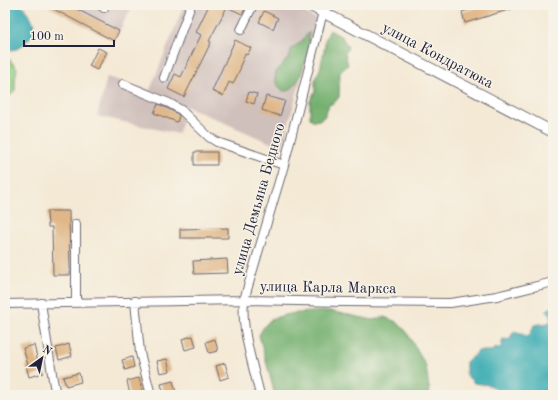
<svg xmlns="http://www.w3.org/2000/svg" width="558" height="400" font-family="'Old Standard TT',serif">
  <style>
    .industrial { fill: #d0c0bc }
    .green { fill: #90cc81; stroke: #59775e }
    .forest { fill: #74b06f; stroke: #4b6955 }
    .water { fill: #3aacb3; stroke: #2e6777 }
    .building { fill: #e0b788 }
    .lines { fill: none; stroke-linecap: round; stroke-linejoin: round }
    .minor-casing { stroke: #6c6871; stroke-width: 10 }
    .major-casing { stroke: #6c6871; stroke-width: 12 }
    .minor { stroke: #fff; stroke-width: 8 }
    .major { stroke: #fff; stroke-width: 10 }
    .labels { text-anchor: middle; stroke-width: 3; stroke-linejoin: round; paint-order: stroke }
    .street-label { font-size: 15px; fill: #22223b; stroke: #f7f3e8 }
  </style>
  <rect width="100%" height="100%" fill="#f7f3e8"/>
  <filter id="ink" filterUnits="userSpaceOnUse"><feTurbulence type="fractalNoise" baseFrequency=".025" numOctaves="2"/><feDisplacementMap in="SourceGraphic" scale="8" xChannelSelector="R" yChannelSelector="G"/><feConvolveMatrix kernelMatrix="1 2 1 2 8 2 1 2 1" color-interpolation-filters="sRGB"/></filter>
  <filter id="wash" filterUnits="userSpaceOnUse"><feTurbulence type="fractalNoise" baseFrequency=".012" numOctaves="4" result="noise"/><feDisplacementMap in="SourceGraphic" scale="16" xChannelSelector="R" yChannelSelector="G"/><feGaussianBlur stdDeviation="0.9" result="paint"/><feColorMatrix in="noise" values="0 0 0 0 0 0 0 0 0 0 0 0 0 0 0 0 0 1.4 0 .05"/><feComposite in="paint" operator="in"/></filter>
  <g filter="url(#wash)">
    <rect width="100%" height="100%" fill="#f4e9d5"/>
    <path class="industrial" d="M53,5h80l-19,36 -63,-33z
      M184,5h105l28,14 -35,129 -96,-42 -8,28 -81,-18 10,-39 43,13z"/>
    <path class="green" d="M5,54l12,14 -1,6 -1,5v11l-4,5 -6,-1z"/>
    <path class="forest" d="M330,30l12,7 6,10 -3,6 3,12 -8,8 -1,24 -4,5 -6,3 -5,12 -5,3 -5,1 -4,-3v-17l5,-10v-12l5,-10 5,-23v-6z
      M309,32l-1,22 -8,23 -7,10 -5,4h-5l-7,-8 -1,-5 1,-6 14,-16 1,-7 9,-6z
      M330,311l43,9 11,-3 13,5 9,9 20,35 4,29h-155l-16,-60c4,-7 7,-13 14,-16 12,-7 42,-7 57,-8z"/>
    <path class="water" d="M5,5h16l3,2 9,15 1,11c-8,9 -15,20 -29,16z
      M553,307v88h-53l-5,-7 -5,-3 -16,-2 -6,-6 -2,-4v-11l4,-4 3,-1 5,-6h14c3,-4 6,-3 10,-4v-6l1,-2 6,1 4,-7 3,-1 11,4 4,-3 3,-8c6,-2 17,1 18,-8l-6,-6 2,-2z"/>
    <g id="blocks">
      <path class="building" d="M46,5h23l50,26 -5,10z
        M209,5h36l2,1 -5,8 -15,-7 -18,34 2,1 -27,55 -16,-8 7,-15 6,3 20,-42 -5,-3z
        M484,5h37v1l-56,17 -3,-11z
        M264,11l14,7 -5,11 -14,-7z
        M235,40l16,8 -4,7 -2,-1 -5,12 1,1 -8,17 -4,-2 -6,14 -11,-5z
        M98,48l9,4 -10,18 -8,-4z
        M249,92l8,2 -3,10 -8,-3z
        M266,96l19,5 -5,15 -18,-6z
        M158,104l9,4 11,6 1,2 -2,6 -23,-9z
        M194,152h23v13h-23z
        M47,211h22l1,64h-17l-1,-48h-4z
        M228,228v10h-48v-9z
        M227,259l1,14 -34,1 -1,-13z
        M193,336l3,11 -11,3 -3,-11z
        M215,339l3,12 -9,2 -3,-11z
        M69,344l3,12 -13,4 -3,-12z
        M34,345l4,17h2l3,11 -14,4 -3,-12h2l-5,-17z
        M132,357l2,10 -9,3 -3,-10z
        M167,359l3,12 -10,2 -3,-12z
        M225,363l4,14 -9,3 -4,-14z
        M79,373l2,9 -15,4 -3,-9z
        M139,378l4,16 -5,1h-8l-3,-14z
        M173,381l3,11 -12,3 -3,-11z"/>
    </g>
  </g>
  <g filter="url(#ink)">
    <use href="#blocks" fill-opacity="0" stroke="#6c6871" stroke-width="1"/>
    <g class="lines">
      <g class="minor-casing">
        <path id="minor" d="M100,5l4,3
          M241,30l12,-25
          M164,78l27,-73
          M123,84l46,19 12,7 28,27 8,5 67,23
          M76,224v79
          M135,301l5,52 11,42
          M41,303l12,77 3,15
          M5,304l239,-4 101,2 105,1 47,-7 56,-14
          M260,395c-7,-30 -19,-65 -16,-95l40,-135 39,-153v-7"/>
      </g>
      <g class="major-casing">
        <path id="major" d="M309,5l244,127"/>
      </g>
      <use href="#minor" class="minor"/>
      <use href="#major" class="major"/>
    </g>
  </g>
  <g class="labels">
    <g class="street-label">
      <text transform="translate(438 55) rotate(28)" y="5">улица Кондратюка</text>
      <text transform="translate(258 199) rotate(-74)" y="5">улица Демьяна Бедного</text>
      <text transform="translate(328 287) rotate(1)" y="5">улица Карла Маркса</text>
    </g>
  </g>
  <rect width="558" height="400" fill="none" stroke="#f7f3e8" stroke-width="20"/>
  <g transform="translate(42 358) rotate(33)" stroke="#f7f3e8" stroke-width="3" paint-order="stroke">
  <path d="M0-3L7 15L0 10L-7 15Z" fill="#22223b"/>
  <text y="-6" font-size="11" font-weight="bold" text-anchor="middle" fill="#22223b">N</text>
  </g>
  <path d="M24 40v6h90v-6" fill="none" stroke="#22223b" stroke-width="2"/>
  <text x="30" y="40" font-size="12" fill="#22223b" stroke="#f7f3e8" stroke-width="3" paint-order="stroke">100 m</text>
</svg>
